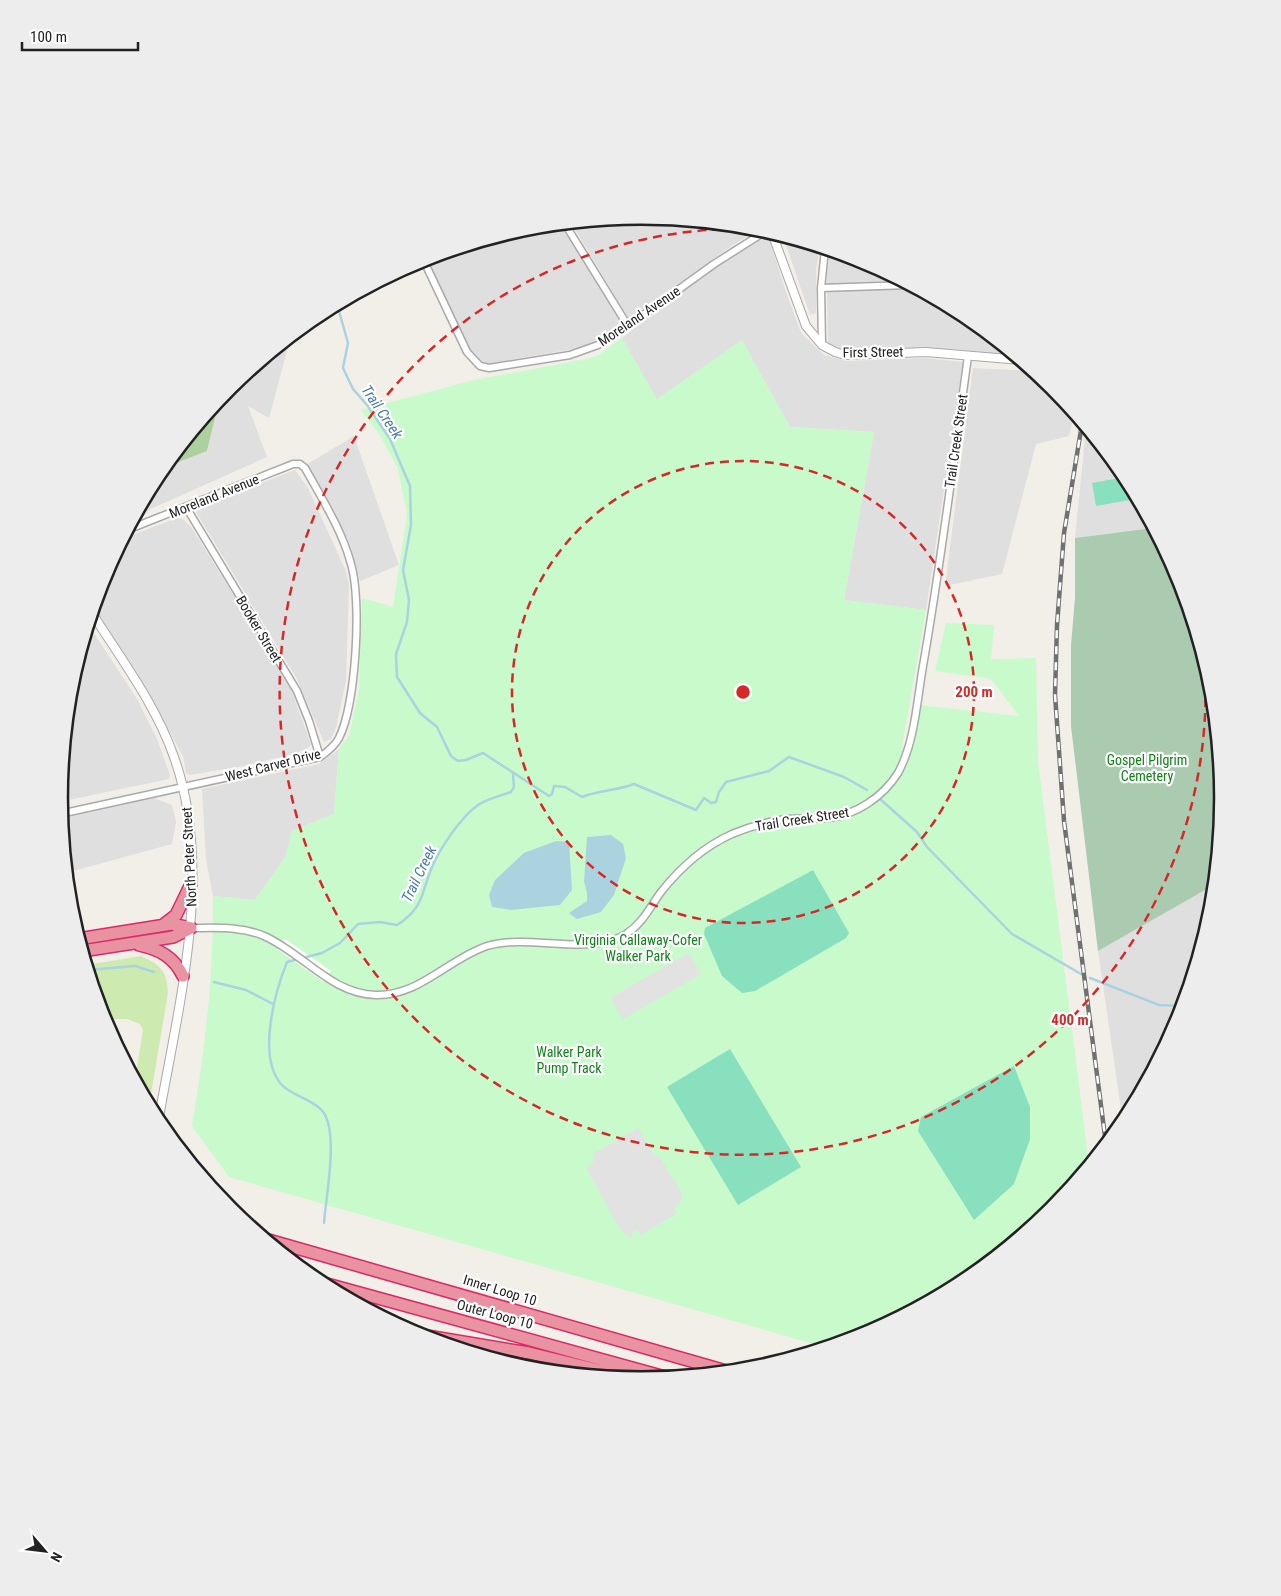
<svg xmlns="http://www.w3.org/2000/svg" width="1281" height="1596" font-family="'Roboto Condensed',sans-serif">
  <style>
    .residential { fill: #e0dfdf }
    .grass { fill: #cdebb0 }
    .forest { fill: #add19e }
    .cemetery { fill: #aacbaf }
    .park { fill: #c8facc }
    .pitch { fill: #88e0be }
    .parking { fill: #e2e2e2 }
    .water { fill: #aad3df }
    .pier { fill: #fff }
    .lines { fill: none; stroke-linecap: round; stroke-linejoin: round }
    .stream { stroke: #aad3df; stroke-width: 2.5 }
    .minor-casing { stroke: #a9a9a9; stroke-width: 9 }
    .tertiary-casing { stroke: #a9a9a9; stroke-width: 10 }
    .motorway-casing { stroke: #dc2a67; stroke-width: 14 }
    .minor { stroke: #fff; stroke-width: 6 }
    .tertiary { stroke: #fff; stroke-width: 8 }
    .motorway { stroke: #e892a2; stroke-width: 11 }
    .rail-casing { stroke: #707070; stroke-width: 4.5 }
    .rail { stroke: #fff; stroke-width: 2.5; stroke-dasharray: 8; stroke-linecap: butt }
    .ring { fill: none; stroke: #d62828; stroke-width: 2.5; stroke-dasharray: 9 6 }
    .labels { text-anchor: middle; stroke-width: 4.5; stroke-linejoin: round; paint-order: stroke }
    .street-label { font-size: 14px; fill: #222; stroke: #fff }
    .park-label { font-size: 14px; fill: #0c8416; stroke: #fff }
    .water-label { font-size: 15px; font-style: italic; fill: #4a7aab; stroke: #fff }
    .rim { fill: none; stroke: #222; stroke-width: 2.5 }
    .centre { fill: #d62828; stroke: #fff; stroke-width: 2.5 }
    .ring-label { font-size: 15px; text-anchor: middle; font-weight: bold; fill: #d62828; stroke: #fff; stroke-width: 4.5; stroke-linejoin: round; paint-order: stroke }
  </style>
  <rect width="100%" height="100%" fill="#f2efe9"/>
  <path class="residential" d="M641,216l113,11 5,2 -29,18 -101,72 -58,-96z
    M561,224l63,101 -39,22 -99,17 -11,-7 -11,-19 -37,-80 100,-31z
    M768,235l17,54 16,44 23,22 22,6 78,-3 39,4 -37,248 -82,-10 30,-168 -84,-5 -48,-86 -86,59 -34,-62 34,-28 77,-54z
    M783,236l37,12 -4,21v44l-6,2z
    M830,250l33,11 37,19 -74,5z
    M913,287l51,27 44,37 -4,4 -52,-6 -105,2 -19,-7 -1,-51 6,-3z
    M291,336l-22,82 -21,-12 19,51 -132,59 26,-47 46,-18 8,-33 -5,-8 19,-24z
    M973,368l60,3 19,16 22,27 -5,22 -33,8 -34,130 -57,12z
    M1086,428l38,47 29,53 -78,10z
    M354,436l45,129 -39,16 -9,-35 -19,-39 -26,-42z
    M295,470l13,18 37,81 4,15 -3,97 -10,47 -5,11 -7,3 -27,-63 -101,-167 12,-8z
    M177,518l6,1 9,9 98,158 21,59 -2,2 -12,6 -53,13 -54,9 -4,-2 -3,-17 -32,-57 -58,-92 10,-32 19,-36z
    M88,624l49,75 20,40 13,36 -1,4 -110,23 11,-118z
    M339,749l-5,65 -42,17 -6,25 -31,44 -42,-4 -7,-37 -4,-70 117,-25z
    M154,798l18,7 4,17 -4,22 -106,29 -5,-54z
    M1214,885l-3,27 -33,109 -55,102 -25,-172z"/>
  <path class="grass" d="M141,956c20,9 26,15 27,37l-19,113 -14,-26 8,-50 -3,-6 -13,-5h-24l-17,-54z"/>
  <path class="forest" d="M210,410l5,8 -8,33 -46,18z"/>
  <path class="cemetery" d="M1153,528l25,48 33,109 11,113 -8,87 -116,66 -27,-225v-81l4,-47v-60z"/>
  <path class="park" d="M622,338l35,61 85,-59 48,87 84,5 -30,168 82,10 -24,137 10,2 7,-44 100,11 -28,-37 -56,-8 11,-48 48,2 -3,34 45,-1 2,103 51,403 -37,46 -89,72 -100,54 -39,11 -595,-170 -37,-51c13,-77 22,-152 21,-230l42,4 31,-44 6,-25 42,-17 5,-65 10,-13 10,-47 3,-91 31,9 14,-93 -9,-45 -17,-32 -20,-27 113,-30 112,-21 11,-3z"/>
  <path class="pitch" d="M1125,477l5,23 -34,6 -4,-23z
    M813,870l36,63 -3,5 -91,53 -13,2 -20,-17 -18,-42 1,-6z
    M730,1049l71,118 -63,38 -71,-118z
    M1014,1066l16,41v32l-16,45 -40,36 -56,-89 3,-14z"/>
  <path class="parking" d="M689,953l12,21 -78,45 -13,-21z
    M638,1128l16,27 5,1 23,37v7l-8,8 2,6 -35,21 -5,-5 -5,3 2,4 -3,1 -10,-9 -33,-60 8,-9 -2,-6z"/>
  <path class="water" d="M611,835l12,9 3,14 -12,37 -13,17 -24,7 -8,-6 18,-12v-8l-3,-12 3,-44z
    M556,841l13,1 3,48 -12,15 -49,5 -19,-3 -3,-12 6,-15 29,-27z"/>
  <path class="pier" d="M285,939l46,32 -7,11 -47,-33z"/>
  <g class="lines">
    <path class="stream" d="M337,304l11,39 -5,25 10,21 14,16 23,34 20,47 1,39 -8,45 6,30 -2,22 -11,32 1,23 23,36 17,14 14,29 7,5 8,-1 17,-7 66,43 3,-2 2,-8 11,1 17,10c17,-7 34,-6 52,-13l62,26 8,-12 7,5 5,-1 3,-10 7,-10 43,-11 20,-14 55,20 23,13
      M879,798l38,34 10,15 85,87 69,40
      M88,970l47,-4 19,6
      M1090,978l69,27 23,1
      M214,982l32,8 27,14
      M324,1223c2,-27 13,-82 2,-106 -7,-17 -34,-20 -45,-33 -24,-28 -6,-92 6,-122l35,-9 18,-10 18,-19 22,-2 17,3c27,-17 24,-32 35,-58 8,-19 29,-50 46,-62 9,-6 22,-9 33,-13l3,-5 -1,-12"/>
    <g class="minor-casing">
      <path id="minor" d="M565,224l63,102
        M423,259l44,93 13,14 9,2 81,-13 28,-10 30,-19 86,-62 52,-33
        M821,288l88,-3
        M822,345l-1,-57 4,-39
        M186,507l111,184 12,30 11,36
        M60,814l260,-57c7,-5 15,-11 19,-19 17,-34 23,-137 12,-174 -9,-34 -29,-65 -46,-96l-5,-4h-7l-166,66
        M191,928c25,0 50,-2 73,8 39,17 67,58 112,59 44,1 72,-36 111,-49 43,-13 101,11 139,-12 17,-11 24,-27 35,-42 19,-24 42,-45 71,-58 17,-7 35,-12 53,-15 14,-1 29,0 43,-1 28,-3 55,-21 70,-45 17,-31 19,-73 25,-107 18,-103 31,-207 45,-310"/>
    </g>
    <g class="tertiary-casing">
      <path id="tertiary" d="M772,233l34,93 16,19 13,7 10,3 81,-3 94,8
        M92,613c29,46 64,92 82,144 41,115 4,249 -16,366"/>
    </g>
    <g class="motorway-casing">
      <path id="motorway" d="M163,925l13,-10 15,-31
        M78,939l94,-15 19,4
        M139,945c20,4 35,12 44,31
        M82,951l91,-14 18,-9
        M265,1239l461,132
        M316,1281l349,96
        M415,1334l114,19 110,27"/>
    </g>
    <use href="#minor" class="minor"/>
    <use href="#tertiary" class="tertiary"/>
    <use href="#motorway" class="motorway"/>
    <g class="rail-casing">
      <path id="rail" d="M1082,424l-18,109 -7,92 -2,70 9,126 42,323"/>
    </g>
    <use href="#rail" class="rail"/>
  </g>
  <g class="ring">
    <circle cx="743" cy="692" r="231"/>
    <path d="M1205 668A463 463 0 1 1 759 229"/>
  </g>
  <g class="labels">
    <g class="street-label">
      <text transform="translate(639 316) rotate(-34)" y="5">Moreland Avenue</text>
      <text transform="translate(873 352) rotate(-1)" y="5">First Street</text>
      <text transform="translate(956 441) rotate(-82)" y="5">Trail Creek Street</text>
      <text transform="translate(214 496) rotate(-22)" y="5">Moreland Avenue</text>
      <text transform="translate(259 629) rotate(59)" y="5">Booker Street</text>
      <text transform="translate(273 765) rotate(-14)" y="5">West Carver Drive</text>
      <text transform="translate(802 819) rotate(-9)" y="5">Trail Creek Street</text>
      <text transform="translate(189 857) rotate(-93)" y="5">North Peter Street</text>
      <text transform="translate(500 1290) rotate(17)" y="5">Inner Loop 10</text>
      <text transform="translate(495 1314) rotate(15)" y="5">Outer Loop 10</text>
    </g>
    <g class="park-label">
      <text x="1147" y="765">Gospel Pilgrim<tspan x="1147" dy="16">Cemetery</tspan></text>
      <text x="638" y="945">Virginia Callaway-Cofer<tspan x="638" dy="16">Walker Park</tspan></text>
      <text x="569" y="1057">Walker Park<tspan x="569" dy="16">Pump Track</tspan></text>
    </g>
    <g class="water-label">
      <text transform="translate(382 412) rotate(56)" y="5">Trail Creek</text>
      <text transform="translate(419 874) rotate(-64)" y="5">Trail Creek</text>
    </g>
  </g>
  <path d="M0 0H1281V1596H0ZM68 798a573 573 0 1 1 1146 0a573 573 0 1 1-1146 0Z" fill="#ededed" fill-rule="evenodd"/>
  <path class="rim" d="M68 798a573 573 0 1 1 1146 0a573 573 0 1 1-1146 0Z"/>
  <circle cx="743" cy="692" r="8" class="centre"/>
  <g class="ring-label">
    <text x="974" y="697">200 m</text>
    <text x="1070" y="1025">400 m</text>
  </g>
  <g transform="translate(45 1551) rotate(118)" stroke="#ffffff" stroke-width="4" paint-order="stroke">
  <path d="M0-4L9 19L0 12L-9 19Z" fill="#222222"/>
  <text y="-8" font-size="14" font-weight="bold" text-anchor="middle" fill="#222222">N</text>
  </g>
  <path d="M22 42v8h116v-8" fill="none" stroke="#222222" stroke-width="2.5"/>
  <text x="30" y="42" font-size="15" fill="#222222" stroke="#ffffff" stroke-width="4" paint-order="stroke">100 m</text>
</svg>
